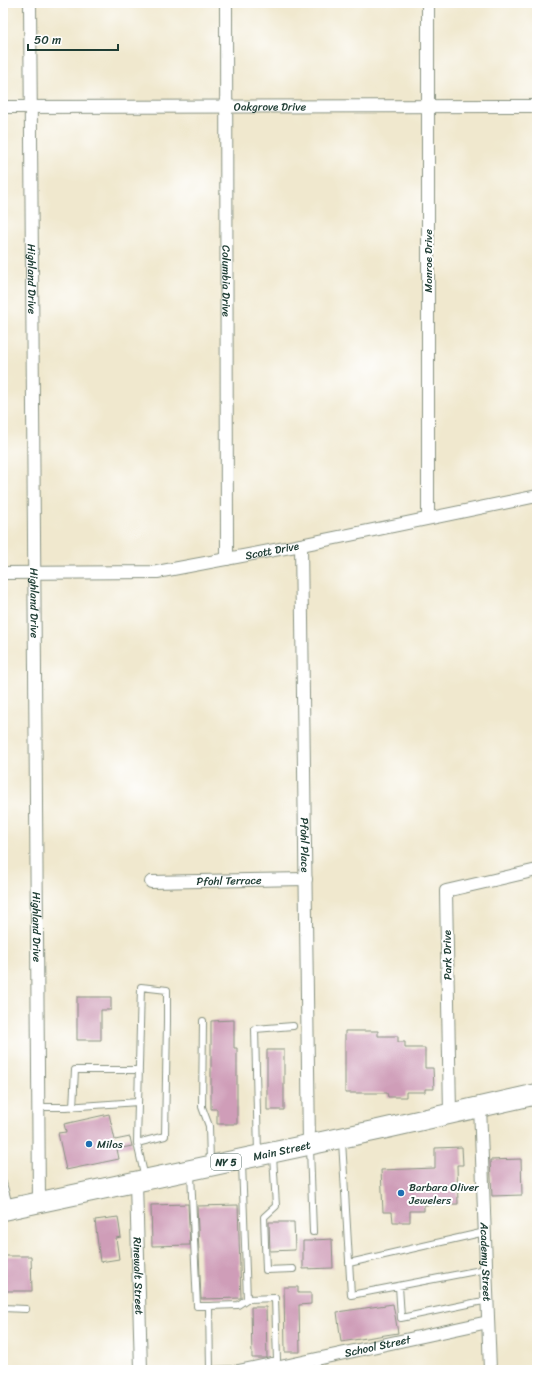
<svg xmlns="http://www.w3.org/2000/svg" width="540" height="1373" font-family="Sriracha,sans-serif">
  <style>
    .building { fill: #cf9db8 }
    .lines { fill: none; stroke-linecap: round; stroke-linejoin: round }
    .service-casing { stroke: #889281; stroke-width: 8 }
    .minor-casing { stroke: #889281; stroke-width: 14 }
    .primary-casing { stroke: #889281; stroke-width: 22 }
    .service { stroke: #fff; stroke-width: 6 }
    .minor { stroke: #fff; stroke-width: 12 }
    .primary { stroke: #fff; stroke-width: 20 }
    .poi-dot { fill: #1f6fb2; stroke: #fff; stroke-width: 1.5 }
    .labels { text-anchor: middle; stroke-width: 4; stroke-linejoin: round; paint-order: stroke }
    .shield { fill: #fff; stroke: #627771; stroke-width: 1 }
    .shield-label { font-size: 10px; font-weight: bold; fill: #1f3d34 }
    .street-label { font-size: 11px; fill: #1f3d34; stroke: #fff }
    .poi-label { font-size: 11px; fill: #1f3d34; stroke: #fff; text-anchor: start }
  </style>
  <rect width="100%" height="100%" fill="#fff"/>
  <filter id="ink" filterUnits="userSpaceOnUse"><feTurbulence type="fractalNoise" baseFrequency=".025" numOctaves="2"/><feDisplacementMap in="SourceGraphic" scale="8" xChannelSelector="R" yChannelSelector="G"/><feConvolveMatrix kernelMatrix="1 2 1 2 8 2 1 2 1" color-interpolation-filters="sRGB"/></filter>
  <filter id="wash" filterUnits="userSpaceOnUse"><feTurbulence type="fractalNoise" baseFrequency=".012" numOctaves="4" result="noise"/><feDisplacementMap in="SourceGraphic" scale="16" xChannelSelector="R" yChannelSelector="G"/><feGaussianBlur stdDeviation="0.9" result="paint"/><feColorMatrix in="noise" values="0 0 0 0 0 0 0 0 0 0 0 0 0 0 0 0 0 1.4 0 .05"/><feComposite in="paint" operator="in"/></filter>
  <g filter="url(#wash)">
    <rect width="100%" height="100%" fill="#f0e8ce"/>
    <g id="blocks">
      <path class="building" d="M77,997h34v13h-10v30h-24z
        M234,1020v28h3v76h-20v-15h-6v-88z
        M345,1031h33v5h20v6h7v6h20v20h8l1,21h-9v3h-19v5h-18l-1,-4h-42z
        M267,1050h17v60h-17z
        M109,1114l6,26 15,-3 2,9 -15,3 2,10 -53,11 -8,-37 8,-1 -2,-8z
        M462,1147l1,18h-6l1,39 -34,1v6h-14v11h-17l-1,-10h-9l-2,-42 54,-2v-20z
        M521,1159l1,36 -30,1 -2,-36z
        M188,1204l2,41 -38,1 -1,-41z
        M238,1205l3,93 -40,1 -4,-93z
        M118,1217l3,20 -5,1 3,21 -19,3 -5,-42z
        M269,1222h25l1,28 -25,1z
        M332,1239l1,29 -30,1v-28h10v-1z
        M3,1256h28l1,35h-29z
        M284,1287h14v6h13v11l-12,1 1,47h-15z
        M393,1304l5,29 -57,9 -4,-30z
        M251,1307h15l1,51h-15z"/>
    </g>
  </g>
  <g filter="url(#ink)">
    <use href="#blocks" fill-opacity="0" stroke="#889281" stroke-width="1"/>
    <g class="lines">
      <g class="service-casing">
        <path id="service" d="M203,1021l-1,86 7,19 1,36
          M38,1107h28l72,-5
          M73,1107l2,-37h64
          M342,1141l9,154 135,-26
          M137,1143l4,-156 26,3v31l-2,115 -28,7 8,35
          M310,1148l3,84
          M258,1154l-3,-125 38,-3
          M273,1156l3,50 -12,11 2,53 27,-1
          M191,1174l6,132h12l1,64 24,-1 43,-9 -2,-62 -28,1 -5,-136
          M3,1183l6,22
          M349,1263l136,-31
          M399,1286l2,32 77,-16 9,-1
          M209,1306l29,-1 9,-6
          M3,1308l23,1"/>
      </g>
      <g class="minor-casing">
        <g id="minor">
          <path id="s1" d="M30,3l9,1199"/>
          <path id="s2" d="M226,3l1,556"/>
          <path id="s3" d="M3,107l534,-1"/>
          <path d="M428,518v-515"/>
          <path id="s4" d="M301,545l8,599"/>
          <path id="s5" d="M3,573l154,-1 144,-27 236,-49"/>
          <path id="s6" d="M151,882l155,-3"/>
          <path id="s7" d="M480,1106l10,264"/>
          <path d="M450,1113l-4,-222 91,-21"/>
          <path id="s8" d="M136,1182l5,188"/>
          <path id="s9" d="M266,1370l222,-48"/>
        </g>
      </g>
      <g class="primary-casing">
        <g id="primary">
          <path id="s10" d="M3,1210l375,-80 159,-36"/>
        </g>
      </g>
      <use href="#service" class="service"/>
      <use href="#minor" class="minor"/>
      <use href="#primary" class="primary"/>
    </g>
  </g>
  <g class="poi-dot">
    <circle cx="89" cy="1144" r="4"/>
    <circle cx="401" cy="1193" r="4"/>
  </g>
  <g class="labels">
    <rect class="shield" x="211" y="1154" width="30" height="16" rx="3"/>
    <g class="shield-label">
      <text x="226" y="1166">NY 5</text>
    </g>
    <g class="street-label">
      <text dy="4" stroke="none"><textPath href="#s3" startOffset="267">Oakgrove Drive</textPath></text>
      <text transform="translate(428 261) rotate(-90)" y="4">Monroe Drive</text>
      <text dy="4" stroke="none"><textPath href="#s1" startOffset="276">Highland Drive</textPath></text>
      <text dy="4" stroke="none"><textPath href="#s2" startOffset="278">Columbia Drive</textPath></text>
      <text dy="4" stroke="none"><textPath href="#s5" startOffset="271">Scott Drive</textPath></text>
      <text dy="4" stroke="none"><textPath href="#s1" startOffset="600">Highland Drive</textPath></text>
      <text dy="4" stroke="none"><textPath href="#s4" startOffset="300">Pfohl Place</textPath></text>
      <text dy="4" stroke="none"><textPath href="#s6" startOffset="78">Pfohl Terrace</textPath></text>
      <text dy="4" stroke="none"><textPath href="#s1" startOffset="924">Highland Drive</textPath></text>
      <text transform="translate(447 955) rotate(-91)" y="4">Park Drive</text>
      <text dy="4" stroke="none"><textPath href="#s10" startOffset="285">Main Street</textPath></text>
      <text dy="4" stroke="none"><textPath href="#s7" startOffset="156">Academy Street</textPath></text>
      <text dy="4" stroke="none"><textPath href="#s8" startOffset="94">Rinewalt Street</textPath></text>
      <text dy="4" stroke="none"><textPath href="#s9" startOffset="114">School Street</textPath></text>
    </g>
    <g class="poi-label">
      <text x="97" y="1148">Milos</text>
      <text x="409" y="1191">Barbara Oliver<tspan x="409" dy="13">Jewelers</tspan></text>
    </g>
  </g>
  <rect width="540" height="1373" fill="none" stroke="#fff" stroke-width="16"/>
  <path d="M28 44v6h90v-6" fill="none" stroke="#1f3d34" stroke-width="2"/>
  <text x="34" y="44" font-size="12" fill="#1f3d34" stroke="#ffffff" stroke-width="3" paint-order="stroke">50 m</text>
</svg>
